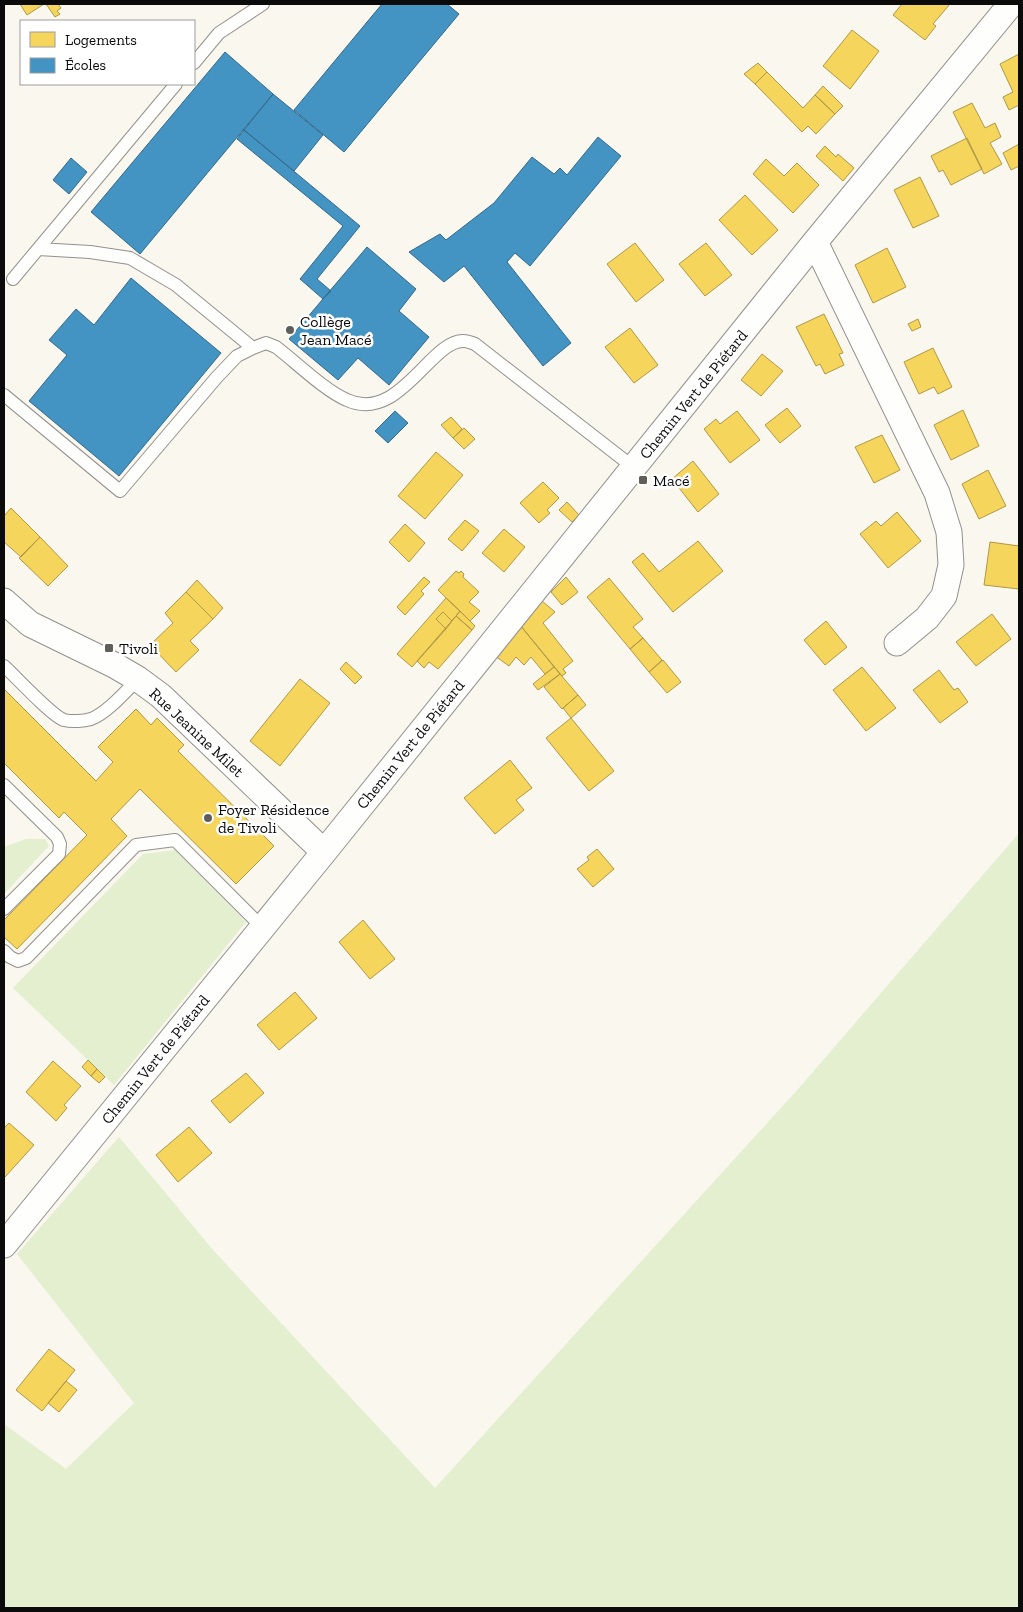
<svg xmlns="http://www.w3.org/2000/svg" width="1023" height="1612" font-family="'Zilla Slab',serif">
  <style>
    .green { fill: #e3efcf }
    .homes { fill: #f6d55c; stroke: #b09844 }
    .schools { fill: #4393c3; stroke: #326a8c }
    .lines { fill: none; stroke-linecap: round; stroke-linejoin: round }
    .lane-casing { stroke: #93918e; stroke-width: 14 }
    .street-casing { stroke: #93918e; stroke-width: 27 }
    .lane { stroke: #fefefd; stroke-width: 12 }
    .street { stroke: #fefefd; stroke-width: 25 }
    .poi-dot { fill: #5f5e5b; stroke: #fff; stroke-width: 2 }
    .labels { text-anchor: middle; stroke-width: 5; stroke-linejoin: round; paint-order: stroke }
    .poi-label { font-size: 16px; fill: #0b0b0b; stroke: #fff; text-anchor: start }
    .street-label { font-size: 16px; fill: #0b0b0b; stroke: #fff }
  </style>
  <rect width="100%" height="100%" fill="#faf7ef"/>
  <path class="green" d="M1019,833v775h-1015v-184l62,45 68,-66 -117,-149 102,-117 94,113 222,238 364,-400z
    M26,839h19l4,7 -45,48v-47z
    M175,850l71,72 -132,163 -101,-97 130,-134z"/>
  <path class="homes" d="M20,4h24l-17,11z
    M46,4h12l3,4 -4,3 3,3 -5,3z
    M902,4h48l-17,20 3,2 -11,14 -32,-25z
    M852,30l27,21 -29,38 -27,-23z
    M1019,54v51l-10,5 -6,-13 10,-5 -13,-28z
    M758,63l9,9 -12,12 -11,-10z
    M767,72l36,36 12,-13 20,19 -19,20 -8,-8 -6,6 -47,-48z
    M823,86l20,20 -8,8 -20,-19z
    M972,103l13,25 10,-5 6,14 -11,6 12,21 -18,10 -31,-62z
    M967,138l15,31 -31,16 -8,-15 -4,2 -8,-16z
    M1019,144v22l-8,4 -8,-17z
    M825,146l11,11 2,-3 16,14 -11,13 -27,-25z
    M766,159l18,17 13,-13 22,22 -26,28 -40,-39z
    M920,177l19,39 -26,12 -19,-38z
    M745,195l33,35 -26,25 -33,-35z
    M635,243l29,37 -28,22 -29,-38z
    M706,243l26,32 -27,21 -26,-32z
    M887,248l19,39 -33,16 -18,-38z
    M824,314l19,39 -4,1 5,11 -19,9 -5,-10 -4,2 -20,-39z
    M918,319l3,8 -9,4 -4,-7z
    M630,328l28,37 -24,18 -29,-36z
    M933,348l19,39 -14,7 -4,-7 -15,7 -15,-32z
    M762,354l21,17 -22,25 -20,-16z
    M787,408l14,18 -21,17 -15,-18z
    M963,410l16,36 -28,14 -17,-35z
    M737,411l23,29 -30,23 -26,-34 12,-10 4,5z
    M451,417l11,12 -9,9 -12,-13z
    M464,428l11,11 -11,10 -11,-11z
    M882,435l18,35 -26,13 -19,-36z
    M436,452l27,23 -38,44 -27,-23z
    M693,461l26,33 -21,18 -26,-33z
    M988,470l18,36 -27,13 -17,-35z
    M543,482l16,16 -12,12 3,3 -11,10 -19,-20z
    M567,502l12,13 -7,7 -13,-12z
    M11,508l29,29 -19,20 -17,-15v-26z
    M897,512l24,29 -33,27 -28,-34 16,-13 5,5z
    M465,520l14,11 -17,20 -14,-12z
    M405,524l20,19 -16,19 -20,-20z
    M504,529l21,18 -21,25 -22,-19z
    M40,537l28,29 -20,20 -29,-28z
    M698,541l25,30 -50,41 -41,-50 11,-9 16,19z
    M990,542l29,4v43l-35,-4z
    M456,571l3,2 2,-2 3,3 -1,3 16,15 -10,10 11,9 -10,10 -32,-31z
    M424,577l6,5 -9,9 3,3 -19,21 -8,-8z
    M566,577l12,15 -16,13 -11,-13z
    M609,578l34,41 -10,8 10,11 -13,11 -43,-52z
    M197,580l26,28 -10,11 -27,-27z
    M186,592l27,27 -23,22 9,9 -23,22 -26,-27 23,-22 -8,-10z
    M446,598l14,13 -8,10 -9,-9 -7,7 10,10 -34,38 -15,-13z
    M542,601l13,11 -12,11 30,38 -10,8 3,4 -4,3 -42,-51z
    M460,611l15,15 -3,4 -16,-14z
    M443,612l9,9 -6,8 -10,-10z
    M992,614l19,25 -35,27 -20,-24z
    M456,616l16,14 -34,39 -9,-7 -5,6 -7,-7z
    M826,621l21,26 -22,18 -21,-25z
    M520,625l34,42 -9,7 -14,-17 -7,8 -8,-8 -7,9 -14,-10z
    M643,638l19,22 -13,12 -19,-23z
    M663,660l18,22 -14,11 -18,-21z
    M346,662l16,15 -7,7 -15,-15z
    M554,667l6,7 -22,16 -5,-6z
    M862,667l34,41 -30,23 -33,-41z
    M939,670l15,20 4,-2 10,14 -28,21 -27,-33z
    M560,674l18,21 -16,14 -18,-22z
    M300,679l30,24 -50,63 -30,-25z
    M4,689l92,92 17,-19 -15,-15 38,-38 15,16 6,-7 27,27 -6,6 96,95 -38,38 -96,-95 -29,30 16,17 -110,113 -13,-12v-17l83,-85 -23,-23 -5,6 -55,-55z
    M578,695l8,10 -15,13 -8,-10z
    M571,718l43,53 -25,20 -43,-53z
    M510,760l22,28 -16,12 8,10 -29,24 -31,-36z
    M597,849l17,20 -21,18 -16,-18 12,-9 -2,-3z
    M363,920l32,39 -25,20 -31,-37z
    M295,992l22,26 -38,32 -22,-25z
    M88,1060l9,9 -6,7 -9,-9z
    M53,1061l28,25 -17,19 3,3 -11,13 -30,-29z
    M97,1069l8,8 -6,6 -8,-7z
    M246,1073l18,20 -34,30 -19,-22z
    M9,1123l25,22 -29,32 -1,-1v-48z
    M189,1127l23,26 -34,29 -22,-27z
    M49,1349l26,21 -33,41 -26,-21z
    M66,1381l11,9 -18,22 -11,-9z"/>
  <path class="schools" d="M382,4h65l12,10 -115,138 -50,-42z
    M225,52l48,42 -133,160 -49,-42z
    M273,94l50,41 -29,36 -50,-41z
    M244,130l116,96 -43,53 14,12 -8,8 -23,-20 43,-53 -106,-87z
    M598,137l23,19 -91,110 -15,-13 -8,9 64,81 -28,23 -79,-100 -20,16 -35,-30 31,-18 6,6 48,-37 38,-46 22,17 6,-6 7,7z
    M71,158l16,14 -18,22 -16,-14z
    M367,247l49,42 -17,22 30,26 -40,48 -31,-27 -20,22 -49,-41z
    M131,278l90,75 -102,123 -90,-75 38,-46 -18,-15 27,-31 18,16z
    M395,411l13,12 -20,20 -13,-12z"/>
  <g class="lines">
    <g class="lane-casing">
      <path id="lane" d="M194,63l25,-30 44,-29
        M38,249l138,-165
        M13,279l25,-30 52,3 40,6 46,27 77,63
        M4,395l116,96 97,-114 20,-21 16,-8 13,-5 10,4c21,16 48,43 71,53 52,24 84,-61 117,-59 4,0 8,2 11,3l158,123
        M4,666c12,11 48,50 60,54 8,2 20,1 27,-1 16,-6 35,-28 47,-40
        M4,785l53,52 3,7 -1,10 -55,55
        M4,951l6,6 8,4 8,-3 110,-113 39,-5 87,87"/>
    </g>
    <g class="street-casing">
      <path id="street" d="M815,242l122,251 12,39 2,33 -7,31 -17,22 -30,25
        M4,601l26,23 84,41 24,14 23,17 163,156
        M4,1245l320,-393 491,-610 196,-238"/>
    </g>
    <use href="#lane" class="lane"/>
    <use href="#street" class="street"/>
  </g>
  <g class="poi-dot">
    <circle cx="290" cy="330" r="5"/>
    <rect x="638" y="475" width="10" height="10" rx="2.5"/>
    <rect x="104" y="643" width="10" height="10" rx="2.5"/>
    <circle cx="208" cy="818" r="5"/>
  </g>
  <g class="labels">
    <g class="poi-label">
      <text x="300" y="327">Collège<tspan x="300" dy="18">Jean Macé</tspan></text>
      <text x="653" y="486">Macé</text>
      <text x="119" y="654">Tivoli</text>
      <text x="218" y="815">Foyer Résidence<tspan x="218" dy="18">de Tivoli</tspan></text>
    </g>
    <g class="street-label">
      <text transform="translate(693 394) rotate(-51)" y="6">Chemin Vert de Piétard</text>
      <text transform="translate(197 732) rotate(43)" y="6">Rue Jeanine Milet</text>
      <text transform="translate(410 744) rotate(-51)" y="6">Chemin Vert de Piétard</text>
      <text transform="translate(155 1059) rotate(-51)" y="6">Chemin Vert de Piétard</text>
    </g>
  </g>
  <rect width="1023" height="1612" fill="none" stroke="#0b0b0b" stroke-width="10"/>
  <rect x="20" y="20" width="175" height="65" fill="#ffffff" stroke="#9d9d9d"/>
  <rect x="30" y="32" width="25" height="15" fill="#f6d55c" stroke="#9d9d9d"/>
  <text x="65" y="45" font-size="15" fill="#0b0b0b">Logements</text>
  <rect x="30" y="58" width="25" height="15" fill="#4393c3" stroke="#9d9d9d"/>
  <text x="65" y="70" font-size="15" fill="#0b0b0b">Écoles</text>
</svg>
